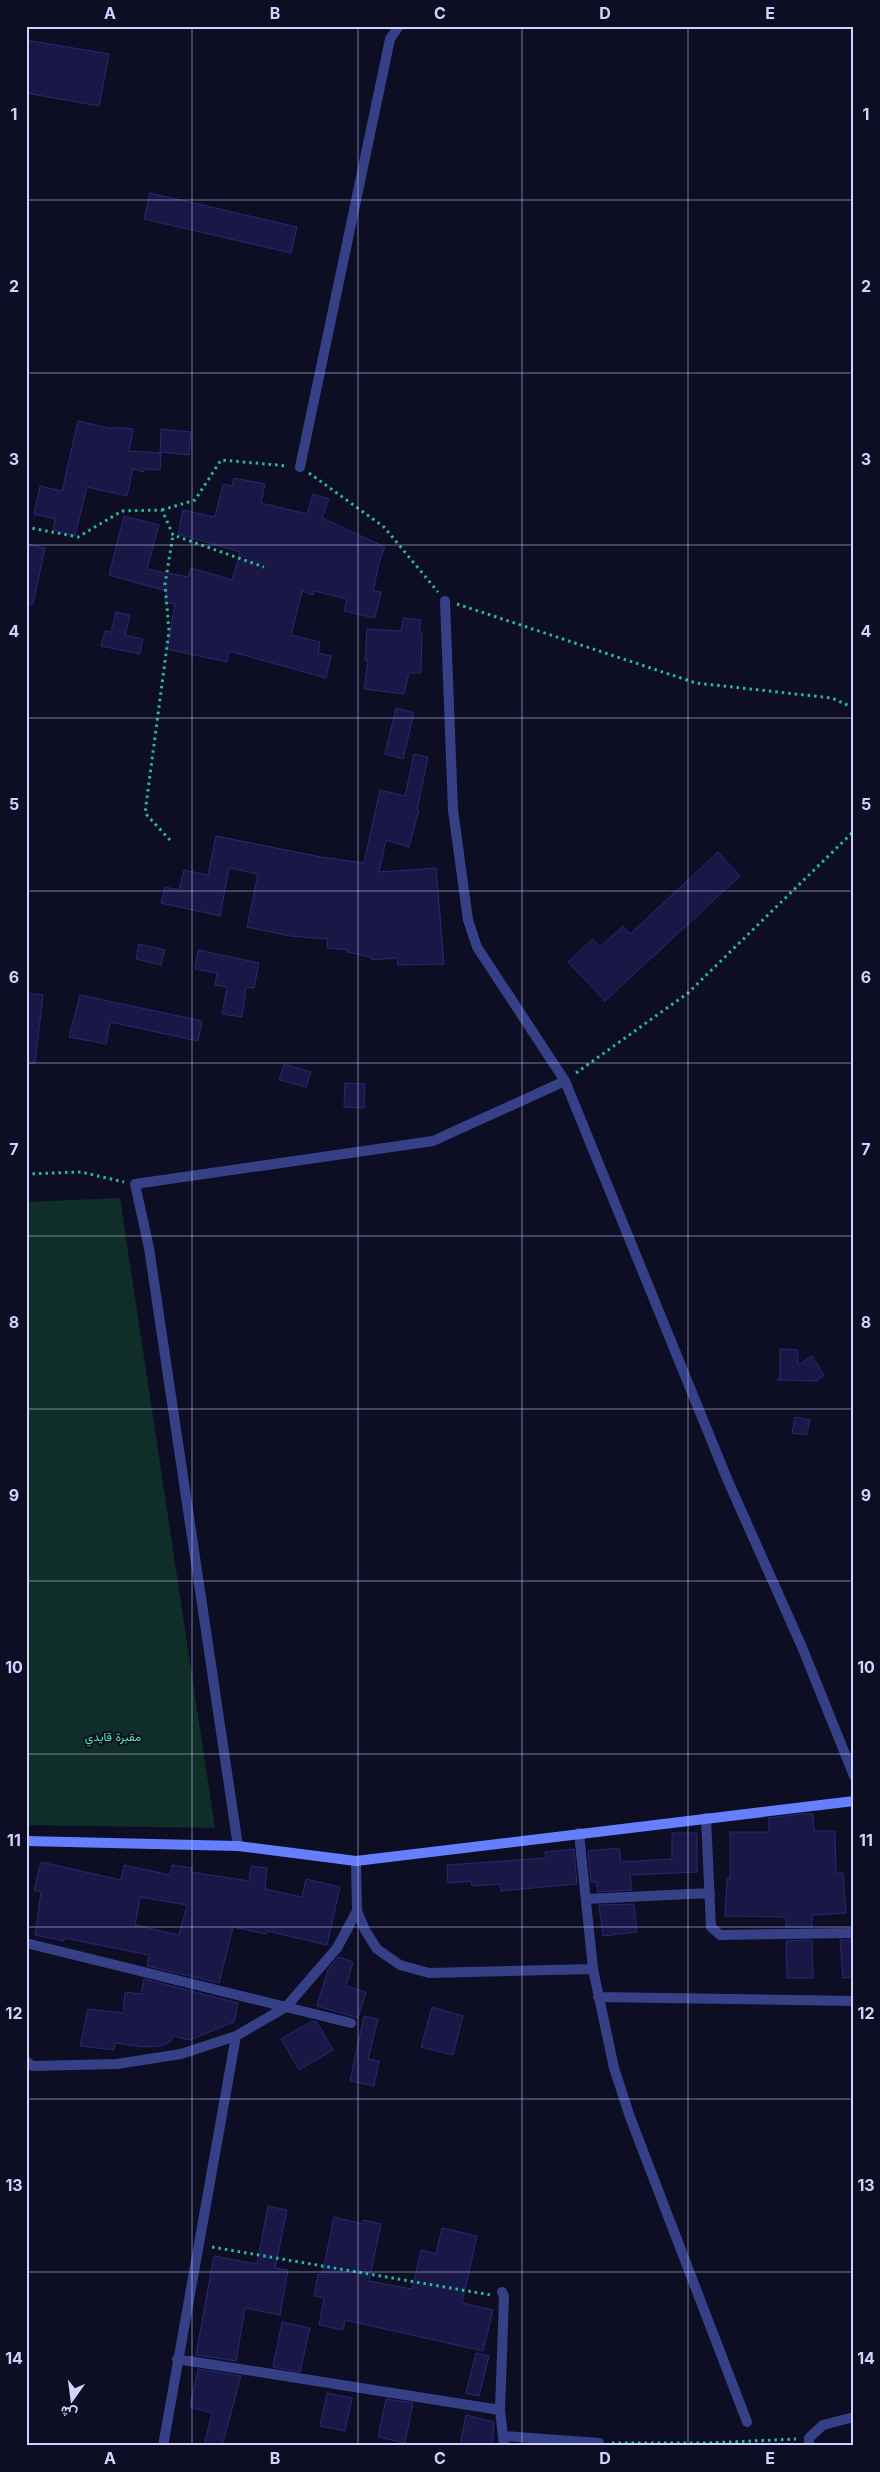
<svg xmlns="http://www.w3.org/2000/svg" width="880" height="2472" font-family="Inter,Vazirmatn,sans-serif">
  <style>
    .green { fill: #0f2e27 }
    .building { fill: #181746; stroke: #292873; fill-rule: evenodd }
    .lines { fill: none; stroke-linecap: round; stroke-linejoin: round }
    .path { stroke: #27bc97; stroke-width: 3; stroke-dasharray: 2.5 4; stroke-linecap: butt }
    .street { stroke: #354086; stroke-width: 10 }
    .secondary { stroke: #667fff; stroke-width: 10 }
    .grid { fill: none; stroke: #cfd3ff; stroke-width: 1; stroke-opacity: 0.55 }
    .labels { text-anchor: middle; stroke-width: 4; stroke-linejoin: round; paint-order: stroke }
    .park-label { font-size: 12px; fill: #54e6a7; stroke: #0d0d24 }
    .neatline { fill: none; stroke: #cfd3ff; stroke-width: 2 }
    .grid-label { font-size: 16px; text-anchor: middle; font-weight: bold; fill: #cfd3ff }
  </style>
  <rect width="100%" height="100%" fill="#0d0d24"/>
  <path class="green" d="M120,1198l95,630 -189,-3v-623z"/>
  <path class="building" d="M26,40l83,14 -10,52 -73,-13z
    M150,193l147,34 -6,26 -147,-34z
    M78,421l35,8 1,-2 19,2 -4,22 32,2 -1,17 -16,-1v3l-11,-3 -6,27 -40,-9 -12,49 -22,-6 2,-11 -21,-5 6,-28 22,5z
    M161,429l30,3 -2,23 -29,-3z
    M234,478l31,6 -4,19 46,11 6,-20 16,5 -7,19 63,29 -5,12 -7,32 8,1 -6,26 -31,-7 3,-12 -33,-8 -1,4 -11,-4 -11,44 29,7 -2,11 13,3 -5,22 -97,-27 -2,11 -60,-13 8,-45 -10,-2 2,-11 -58,-16 15,-59 35,9 -12,44 41,8 3,-9 41,12 8,-28 -62,-18 5,-24 32,7 8,-33 9,2z
    M26,544l19,4 -12,56h-7z
    M116,612l14,3 -5,20 18,4 -3,15 -39,-8 4,-15 6,1z
    M403,618l18,2 -2,13h3l-1,40h-12l-5,21 -40,-5 4,-28 -3,-1 2,-31 34,2z
    M396,708l18,5 -11,46 -18,-5z
    M414,754l14,3 -11,53h2l-10,37 -23,-7 -7,32 57,-4 8,96 -46,1 -1,-7 -25,2 -1,-3 -24,-5 1,-2 -21,-2 1,-9 -38,-3 -43,-9 11,-53 -29,-6 -9,48 -59,-13 4,-16 14,3 5,-20 24,5 8,-39 105,21 43,6 16,-73 25,6z
    M718,852l22,24 -135,125 -37,-39 25,-23 7,8 23,-21 7,8z
    M139,944l26,6 -4,15 -25,-6z
    M198,950l61,13 -5,25 -8,-1 -4,30 -20,-3 5,-27 -12,-2 2,-12 -22,-4z
    M26,993l17,2 -8,68h-9z
    M80,995l122,26 -4,20 -88,-19 -4,22 -37,-7z
    M284,1064l27,8 -5,15 -27,-7z
    M345,1083l20,1 -1,24 -20,-1z
    M780,1349l18,1v15l14,-9 12,19 -7,6 -40,-1 3,-2z
    M795,1417l15,3 -3,15 -15,-2z
    M801,1814h12l1,17h21l1,42h7l3,40 -34,2v12h-26v-10l-61,-1 2,-38 3,1v-47h39v-14z
    M672,1833h25v39l-67,3 2,15 -34,2 -2,-10h-5l-3,-31 31,-3 2,14 51,-3z
    M574,1849l3,35 -76,7 -1,-7 -28,2 -1,-5 -23,2 -1,-18 99,-7 -1,-6z
    M41,1862l80,18 3,-15 46,10 2,-10 20,3 -1,4 58,9 2,-15 16,2 -2,21 37,8 4,-18 34,8 -13,58 -60,-14 -1,3 -33,-7 -14,56 -72,-17 2,-11 -85,-17v3l-29,-6 6,-43 -7,-2zM140,1897l47,8 -8,30 -44,-10z
    M634,1904l3,28 -34,4 -4,-31z
    M812,1940l1,38h-26l-1,-37z
    M840,1940h14v37l-11,1z
    M338,1957l15,5 -7,24 20,6 -8,26 -41,-12 11,-37z
    M144,1979l94,24 -4,19 -44,18 -17,-4 -3,6 -10,4 -17,1 -28,-4 -1,7 -34,-4 8,-37 35,4 2,-21 16,2z
    M432,2007l31,9 -10,39 -32,-8z
    M364,2016l14,3 -10,40 11,2 -5,25 -24,-5z
    M312,2021l5,1 16,28 -34,20 -18,-31z
    M268,2206l19,4 -12,58 13,2 -8,45 -35,-7 -9,53 -40,-6 18,-99 43,8z
    M334,2217l29,7v-4l18,4 -12,57 43,8 9,-39 15,4 6,-26 35,8 -15,67 31,7 -10,41 -138,-31 -2,10 -24,-5 5,-27 -10,-2 4,-22 4,1z
    M282,2322l28,6 -10,44 -27,-5z
    M476,2353l13,3 -10,40 -13,-3z
    M198,2369l43,7 -19,70h-18l8,-33 -22,-6z
    M327,2393l25,5 -7,33 -25,-5z
    M386,2399l27,4 -8,40 -27,-6z
    M466,2415l28,7 -2,24h-32z"/>
  <g class="lines">
    <path class="path" d="M309,473l75,54 54,65
      M162,510l33,-10 26,-40 67,6
      M26,527l52,10 44,-26 40,-1 11,25 91,32
      M457,604l239,79 136,15 22,10
      M170,840l-25,-27 24,-182 -4,-47 8,-49
      M576,1073l112,-80 166,-162
      M26,1174l55,-2 43,10
      M212,2247l279,48
      M612,2443h95l89,-4"/>
    <path class="street" d="M300,467l90,-428 9,-13
      M445,601l8,209 15,110 9,27 88,134
      M706,1818l5,109 9,8 134,-2
      M579,1833l14,136 21,99 16,49 117,305
      M238,1846l-89,-598 -14,-64 298,-43 132,-60 163,400 74,166 52,129
      M586,1899l124,-6
      M357,1911l8,19 12,19 23,16 29,8 164,-4
      M26,1943l325,80
      M598,1997l256,4
      M26,2061l6,5 85,-2 64,-10 55,-18 50,-29 51,-59 20,-37 -1,-50
      M502,2292l2,4 -4,114 4,36
      M177,2359l323,51
      M504,2436l95,7v3
      M163,2446l73,-410
      M809,2446v-8l14,-13 31,-8"/>
    <path class="secondary" d="M26,1841l212,5 118,15 498,-60"/>
  </g>
  <path class="grid" d="M192,26v2420M358,26v2420M522,26v2420M688,26v2420M26,200h828M26,373h828M26,545h828M26,718h828M26,891h828M26,1063h828M26,1236h828M26,1409h828M26,1581h828M26,1754h828M26,1927h828M26,2099h828M26,2272h828"/>
  <g class="labels">
    <g class="park-label">
      <text x="113" y="1741">مقبرة قايدي</text>
    </g>
  </g>
  <rect width="880" height="2472" fill="none" stroke="#0d0d24" stroke-width="55"/>
  <g transform="translate(72 2400) rotate(194)" stroke="#0d0d24" stroke-width="4" paint-order="stroke">
  <path d="M0-4L9 19L0 12L-9 19Z" fill="#cfd3ff"/>
  <text y="-8" font-size="14" font-weight="bold" text-anchor="middle" fill="#cfd3ff">ش</text>
  </g>
  <rect x="28" y="28" width="824" height="2416" class="neatline"/>
  <g class="grid-label">
    <text x="110" y="19">A</text>
    <text x="275" y="19">B</text>
    <text x="440" y="19">C</text>
    <text x="605" y="19">D</text>
    <text x="770" y="19">E</text>
    <text x="14" y="120">1</text>
    <text x="866" y="120">1</text>
    <text x="14" y="292">2</text>
    <text x="866" y="292">2</text>
    <text x="14" y="465">3</text>
    <text x="866" y="465">3</text>
    <text x="14" y="637">4</text>
    <text x="866" y="637">4</text>
    <text x="14" y="810">5</text>
    <text x="866" y="810">5</text>
    <text x="14" y="983">6</text>
    <text x="866" y="983">6</text>
    <text x="14" y="1155">7</text>
    <text x="866" y="1155">7</text>
    <text x="14" y="1328">8</text>
    <text x="866" y="1328">8</text>
    <text x="14" y="1501">9</text>
    <text x="866" y="1501">9</text>
    <text x="14" y="1673">10</text>
    <text x="866" y="1673">10</text>
    <text x="14" y="1846">11</text>
    <text x="866" y="1846">11</text>
    <text x="14" y="2019">12</text>
    <text x="866" y="2019">12</text>
    <text x="14" y="2191">13</text>
    <text x="866" y="2191">13</text>
    <text x="14" y="2364">14</text>
    <text x="866" y="2364">14</text>
    <text x="110" y="2464">A</text>
    <text x="275" y="2464">B</text>
    <text x="440" y="2464">C</text>
    <text x="605" y="2464">D</text>
    <text x="770" y="2464">E</text>
  </g>
</svg>
